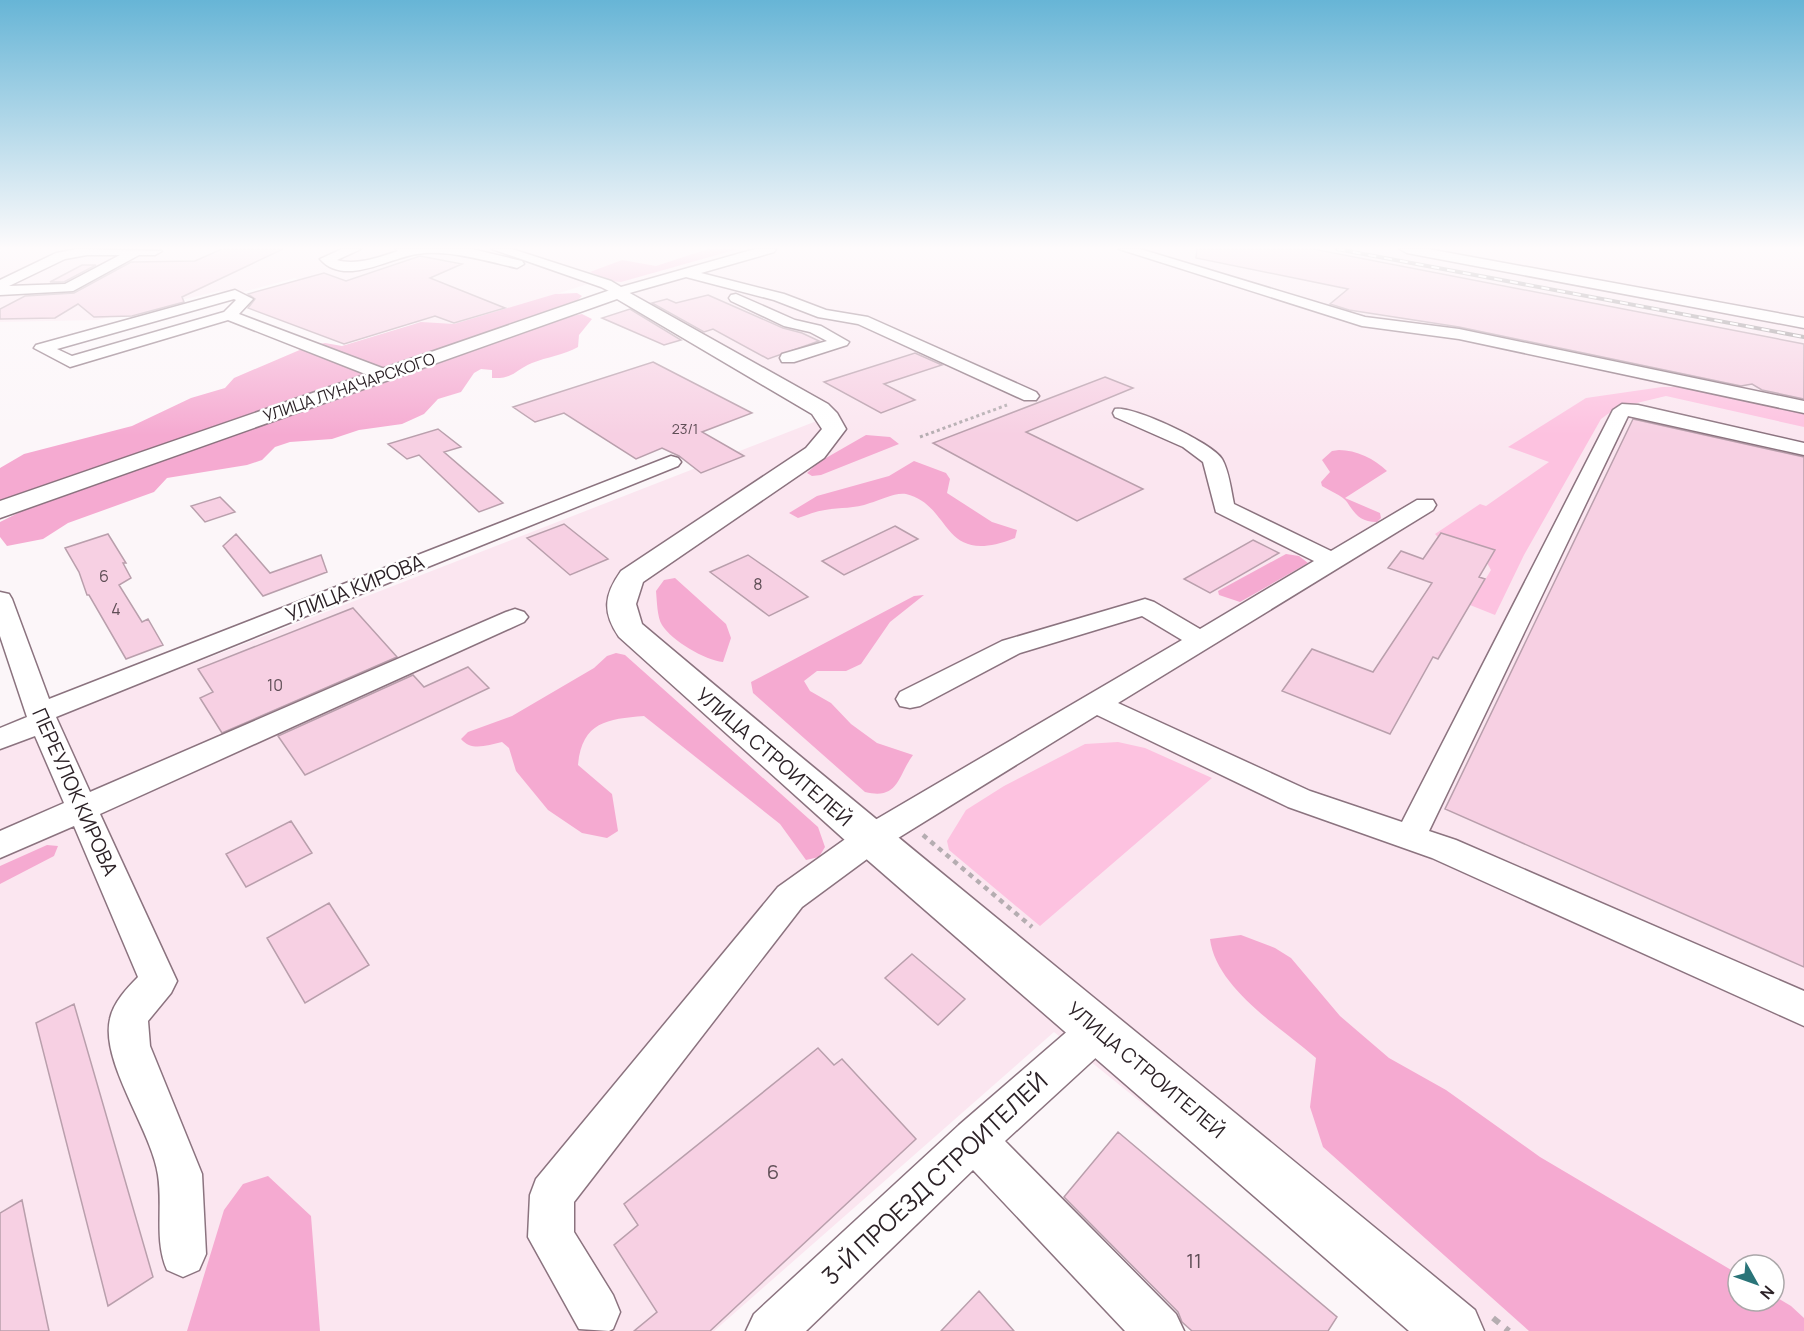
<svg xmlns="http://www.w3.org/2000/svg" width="1804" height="1331" font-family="Manrope,sans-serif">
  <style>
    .built { fill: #fbe6f0; fill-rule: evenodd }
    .green { fill: #fdc2e0 }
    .forest { fill: #f5aad1 }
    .building { fill: #f7d0e3; stroke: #b99fac; stroke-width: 1.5 }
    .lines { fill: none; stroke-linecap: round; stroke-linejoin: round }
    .minor-casing { stroke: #8b737f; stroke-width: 3 }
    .major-casing { stroke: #8b737f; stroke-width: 3 }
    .path-far2 { stroke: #b5adb1; stroke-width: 3; stroke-dasharray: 3 3; stroke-linecap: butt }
    .path-far1 { stroke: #b5adb1; stroke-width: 4.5; stroke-dasharray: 5 5; stroke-linecap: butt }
    .path { stroke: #b5adb1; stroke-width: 6; stroke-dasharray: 8 8; stroke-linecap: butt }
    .minor { fill: #fff; fill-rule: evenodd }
    .major { fill: #fff; fill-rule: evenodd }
    .rail-casing { stroke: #9a9296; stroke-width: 4 }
    .rail { stroke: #fff; stroke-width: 2; stroke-dasharray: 8; stroke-linecap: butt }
    .labels { text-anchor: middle; stroke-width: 5; stroke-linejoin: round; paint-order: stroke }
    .far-number-label { font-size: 14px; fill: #5f4e56 }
    .far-street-label { font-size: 16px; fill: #2c2227; stroke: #fff }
    .number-label { font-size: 16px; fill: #5f4e56 }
    .street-label { font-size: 20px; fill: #2c2227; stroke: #fff }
    .near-number-label { font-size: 20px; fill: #5f4e56 }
    .near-street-label { font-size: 24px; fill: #2c2227; stroke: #fff }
  </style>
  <rect width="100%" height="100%" fill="#fcf6f9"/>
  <path class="built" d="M4,249h1800v1082h-380l-370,-299 -340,299h-714v-592l832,-324 -238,-133 -156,50 -143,-54 -63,17 -13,-4 -122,29 -97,2v-71zM1738,1265h36v36h-36z"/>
  <path class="green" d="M1662,387h18l124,27v13l-138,-31 -50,12 -15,11 -77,136 -29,60 -25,-10 21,-35 -4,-7 8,-13 -54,-17 -3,4 -3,-3 45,-30 6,2 63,-44 -41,-15 78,-49z
    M1118,742l27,6 67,30 -172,148 -91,-76 -2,-9 19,-31 38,-24 81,-42z"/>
  <path class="forest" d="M708,249h30l-117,33 -11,-1 -20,-9 32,-12 34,6z
    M577,293l5,3 -8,8 -574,198v-34l24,-14 108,-28 59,-28 34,-10 9,-10 75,-32 16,-3 17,3 79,-24 33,2 101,-30z
    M582,314l10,5 -13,16 -1,12c-14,8 -31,10 -46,16 -17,7 -18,16 -40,15v-8l-11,-1 -7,4 -13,19 -23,7 -14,15 -22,10 -43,6 -27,9 -42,3 -15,5 -13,13 -15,5 -80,13 -13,14 -86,31 -25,16 -36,7 -7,-9v-15l24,-12 538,-192z
    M866,435l24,2 9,7 -78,31 -9,1 -5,-3 12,-11z
    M1339,450c17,0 36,9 48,21l-42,27 35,15 1,5 -4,4c-17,0 -22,-8 -30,-20 -4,-6 -19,-12 -25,-16l-1,-4 9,-10 -8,-12 10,-9z
    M914,461l32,12 4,6 -3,14 45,29 25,8 -2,8c-75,30 -62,-33 -109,-44 -10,-2 -26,6 -36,9 -16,6 -29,4 -45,7 -9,1 -18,5 -27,8l-9,-5 28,-17 72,-20z
    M1286,554l13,2 9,7 -68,39 -21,-7 -1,-4z
    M675,578l51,46 5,14 -8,24c-18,-2 -51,-21 -61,-37 -5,-8 -5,-24 -6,-34l8,-11z
    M924,595l-34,27 -29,42 -15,7h-29l-13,10 6,10 21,12 20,21 26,19 36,12c-16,22 -14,45 -48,37l-112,-99 -2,-11 163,-86z
    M616,653l9,2 193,172 7,20 -6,10 -13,3 -26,-36 -136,-108c-37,3 -62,6 -66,49l34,29 6,37 -11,7 -25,-5 -34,-23 -32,-39 -7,-23 -7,-6c-15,3 -30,10 -41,-3l7,-7 44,-16 82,-48 13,-12z
    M47,845l11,1 -4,10 -54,28v-18z
    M1241,935l34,13 16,10 49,58 49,42 57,32 94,67 198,117v27h36v-5l17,10 13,12v13h-275l-206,-184 -13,-40 6,-49c-36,-31 -100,-70 -106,-119z
    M268,1176l43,40 9,115h-133l37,-121 19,-26z"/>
  <path class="building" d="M222,249h61l-101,48 2,5 -52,14 -38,1 -16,-13 -23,14 -55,1v-10l25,-13 49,-3 57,-31 64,-1z
    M1197,249h116l491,95v55l-42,-9 -10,-6 -11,2 -282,-59 -110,-17 -19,-6 18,-15 -152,-31z
    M420,256l42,8 -32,14 75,30 -51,15 -19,-7 -91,28 -96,-36 7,-9 -7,-5 76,-21 22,8z
    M82,265h14l-32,17h-14z
    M708,295l75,33 19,5 17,8 -51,18 -55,-30 -9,3 -52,-29 15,-4 9,4z
    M630,309l51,31 -17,5 -62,-27z
    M915,353l27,12 -58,19 31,16 -34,13 -57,-31z
    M653,362l99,51 -50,19 42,24 -43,17 -22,-17 -17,-8 -26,11 -72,-46 -29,9 -22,-15z
    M1105,377l28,11 -107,44 117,57 -66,32 -144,-78z
    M1633,419l171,38v510l-359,-158z
    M438,429l23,18 -17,5 59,51 -24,9 -60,-57 -12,4 -19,-15z
    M220,497l15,15 -30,10 -14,-16z
    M564,524l44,35 -38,16 -43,-37z
    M895,526l23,13 -74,36 -22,-14z
    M1441,533l54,17 -16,27 6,2 -47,80 -5,-2 -43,77 -108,-43 30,-42 61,23 59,-89 -44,-15 13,-17 22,8z
    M108,534l18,29h-3l8,15 -12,7 23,37 6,-3 15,26 -37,14 -37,-64h-2l-8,-23 -14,-24z
    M236,534l34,39 51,-18 6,17 -64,24 -40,-50z
    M1253,540l26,13 -69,40 -26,-14z
    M748,555l39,27 21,15 -39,19 -59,-44z
    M353,608l44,49 -175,76 -22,-35 13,-6 -15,-23z
    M468,667l21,21 -184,87 -27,-39 135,-61 11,12z
    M291,821l21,32 -66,34 -20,-33z
    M329,903l40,62 -64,38 -38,-65z
    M912,954l53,45 -27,26 -53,-47z
    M74,1004l79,273 -45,29 -72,-283z
    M818,1048l16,17 8,-6 74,80 -206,192h-76l23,-19 -43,-67 24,-20 -14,-21z
    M1118,1132l219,185 -9,14h-136l-10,-9 -4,-10 -114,-115z
    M22,1200l11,55 16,76h-49v-118z
    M979,1291l35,40h-73z"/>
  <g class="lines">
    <g class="minor-casing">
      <path id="minor" d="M77,249l85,2 -7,4h-16l-66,36 -73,4v-15l56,-27zM87,255h33l-55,29 -56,2 56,-27z
        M342,249h19l-24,11c19,6 43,-3 61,-9l-2,-2h76l50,12 2,3 -7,4c-30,-7 -70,-19 -100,-14 -28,4 -73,33 -97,5z
        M492,249h20l99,32 10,6 134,-38h21l-2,3 -73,21 83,21 42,16 42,7 168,75 3,4 -3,4h-12l-166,-76 -40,-7 -44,-17 -88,-23 -67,19 -18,-9z
        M1119,249h21l225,68 94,12 345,72v12l-345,-74 -97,-13z
        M1400,249h28l376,69v10l-397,-75z
        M235,290l18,9 -14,15 151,57 3,4 -9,5 -6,-1 -150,-59 -158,47 -36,-19 2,-3zM234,299l2,1 -12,12 -152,44 -15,-7z
        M736,294l59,26 26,6 28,16 -2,3 -53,17h-12l-2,-4 2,-4 45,-13 -17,-9 -26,-6 -53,-25 -2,-3 2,-3z
        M1622,404l16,1 166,38v12l-176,-39 -199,415 27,9 348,151v35l-372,-168 -144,-51 -191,-92 -215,133 -80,59 -228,295v30l39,63 7,17 -7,17 -4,2 -30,-2 -51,-92 2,-42 6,-16 242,-292 80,-57 324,-190 -40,-24 -122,37 -100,53 -10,2 -10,-2 -4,-7 4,-7 102,-51 143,-42 9,3 46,27 114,-68 -98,-49 -13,-50 -20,-15 -68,-30 -2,-4 2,-4c17,-4 98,34 107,50 7,12 9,31 12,45l97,47 86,-51h16l3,5 -3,5 -315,193 192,88 92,31 211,-412z
        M671,456l7,2 3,4 -3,4 -622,251 34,75 416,-180 9,-3 9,3 4,5 -4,5 -424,192 77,167 -6,12 -23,28 2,25 52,128 4,80 -7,16 -16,7 -16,-7c-13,-30 -4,-62 -9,-95 -6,-44 -58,-113 -48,-156 3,-16 17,-31 28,-42l-64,-151 -74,32v-27l64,-28 -29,-67 -35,13v-21l27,-11 -27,-81v-44l9,2 3,5 37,100z
        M1099,1011l14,5 6,13 -6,13 -108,99 171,173 8,17h-59l-152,-161 -167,161h-60l8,-17 205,-189 126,-109z"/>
    </g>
    <g class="major-casing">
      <path id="major" d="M619,287l209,117 9,9 9,16 -22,29 -181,124 -7,22 6,20c275,232 556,457 833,686l9,21h-75l-553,-481 -237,-213c-17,-25 -15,-42 2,-66l185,-123 16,-19 -10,-15 -195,-115 -617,219v-17z"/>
    </g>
    <path class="path-far2" d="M920,437l87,-32"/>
    <path class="path-far1" d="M923,835l109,92"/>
    <path class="path" d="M1493,1318l16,13"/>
    <use href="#minor" class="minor"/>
    <use href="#major" class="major"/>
    <g class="rail-casing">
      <path id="rail" d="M1337,249l467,88"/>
    </g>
    <use href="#rail" class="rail"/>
  </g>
  <linearGradient id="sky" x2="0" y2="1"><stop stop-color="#67b5d6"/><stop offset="0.57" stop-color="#fefbfc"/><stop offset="1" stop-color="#fefbfc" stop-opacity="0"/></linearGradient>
  <rect width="1804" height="435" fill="url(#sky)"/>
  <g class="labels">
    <g class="far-number-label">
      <text x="685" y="434">23/1</text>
    </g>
    <g class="far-street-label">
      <text transform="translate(349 387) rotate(-19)" y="6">УЛИЦА ЛУНАЧАРСКОГО</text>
    </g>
    <g class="number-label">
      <text x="104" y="582">6</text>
      <text x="758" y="590">8</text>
      <text x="116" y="615">4</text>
      <text x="275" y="691">10</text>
    </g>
    <g class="street-label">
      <text transform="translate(355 588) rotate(-22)" y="7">УЛИЦА КИРОВА</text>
      <text transform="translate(774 757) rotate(41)" y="7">УЛИЦА СТРОИТЕЛЕЙ</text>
      <text transform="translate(75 792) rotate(66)" y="7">ПЕРЕУЛОК КИРОВА</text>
      <text transform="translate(1146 1070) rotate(40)" y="7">УЛИЦА СТРОИТЕЛЕЙ</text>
    </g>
    <g class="near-number-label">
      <text x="773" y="1179">6</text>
      <text x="1194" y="1268">11</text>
    </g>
    <g class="near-street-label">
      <text transform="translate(935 1179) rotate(-43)" y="8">3-Й ПРОЕЗД СТРОИТЕЛЕЙ</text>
    </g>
  </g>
  <g transform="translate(1756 1283) rotate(130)"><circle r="28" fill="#ffffff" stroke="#aba7a9" stroke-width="1.5"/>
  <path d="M0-4.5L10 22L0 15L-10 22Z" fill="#2a7478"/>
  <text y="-9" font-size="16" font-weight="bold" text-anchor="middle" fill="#2c2227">N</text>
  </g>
</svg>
